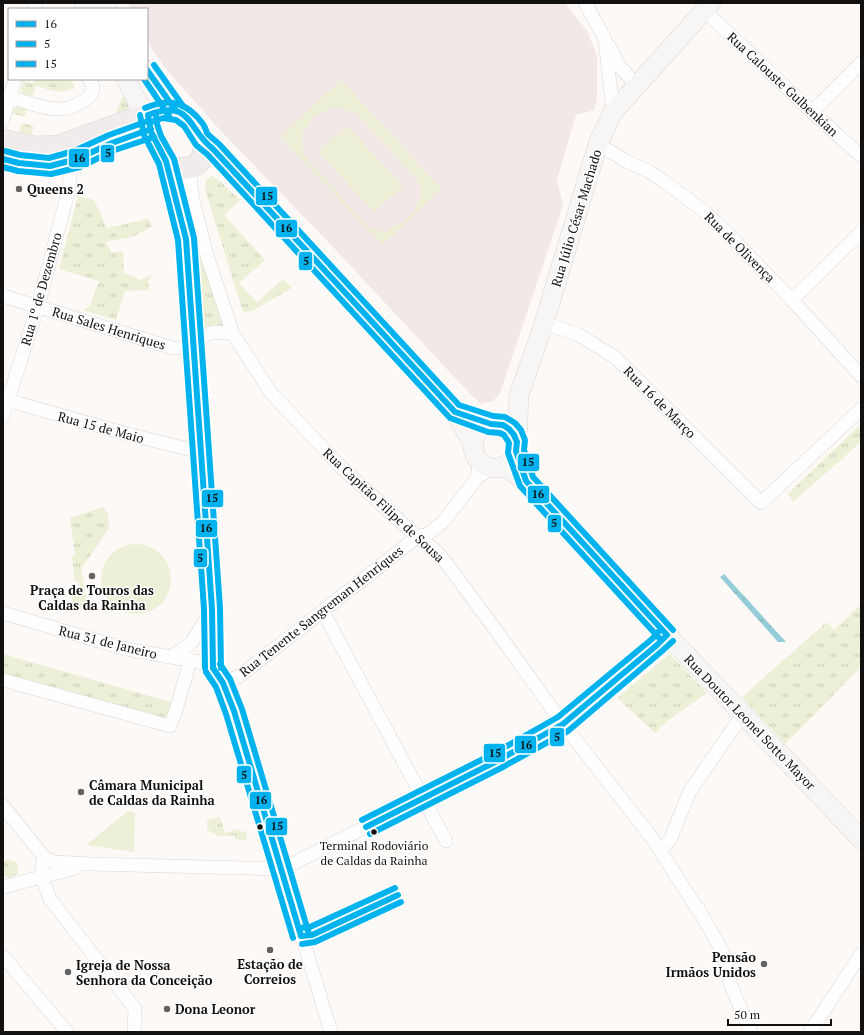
<svg xmlns="http://www.w3.org/2000/svg" width="864" height="1035" font-family="'PT Serif',serif">
  <style>
    .education { fill: #f2e8e7 }
    .grass { fill: url(#grass-tufts) }
    .garden { fill: #edefd6; fill-rule: evenodd }
    .water { fill: url(#water-ripples) }
    .lines { fill: none; stroke-linecap: round; stroke-linejoin: round }
    .street-casing { stroke: #d9d6d4; stroke-width: 14 }
    .secondary-casing { stroke: #d9d6d4; stroke-width: 20 }
    .primary-casing { stroke: #d8d6d5; stroke-width: 22 }
    .street { stroke: #fffefe; stroke-width: 13 }
    .secondary { stroke: #f8f5f5; stroke-width: 19 }
    .primary { stroke: #f2ebec; stroke-width: 21 }
    .bus-1-casing { stroke: #fff; stroke-width: 9 }
    .bus-2-casing { stroke: #fff; stroke-width: 9 }
    .bus-3-casing { stroke: #fff; stroke-width: 9 }
    .bus-1 { stroke: #00b3ef; stroke-width: 6 }
    .bus-2 { stroke: #00b3ef; stroke-width: 6 }
    .bus-3 { stroke: #00b3ef; stroke-width: 6 }
    .poi-dot { fill: #656260; stroke: #fff; stroke-width: 1.5 }
    .bus-dot { fill: #13110f; stroke: #fff; stroke-width: 1.5 }
    .labels { text-anchor: middle; stroke-width: 3; stroke-linejoin: round; paint-order: stroke }
    .bus-label { font-size: 12px; fill: #13110f; stroke: #fff }
    .street-label { font-size: 13px; fill: #13110f; stroke: #fff }
    .poi-label { font-size: 13px; font-weight: bold; fill: #13110f; stroke: #fff; text-anchor: start }
    .line-badge { stroke: #fff; stroke-width: 1.5 }
    .pale-badge-label { font-size: 11px; text-anchor: middle; font-weight: bold; fill: #111 }
  </style>
  <defs>
    <pattern id="grass-tufts" width="24" height="20" patternUnits="userSpaceOnUse"><rect width="24" height="20" fill="#edefd6"/><path d="M3 7l-1-3M5 7V3M7 7l1-3M15 17l-1-3M17 17v-4M19 17l1-3" fill="none" stroke="#caccb6"/></pattern>
    <pattern id="water-ripples" width="26" height="14" patternUnits="userSpaceOnUse"><rect width="26" height="14" fill="#94ccd8"/><path d="M2 4q2-2 4 0t4 0M15 11q2-2 4 0t4 0" fill="none" stroke="#7faeb8"/></pattern>
  </defs>
  <rect width="100%" height="100%" fill="#fcf9f6"/>
  <path class="education" d="M127,3h438l22,28 10,25v44l-3,10 -18,5 -19,65 6,25 -63,188 -7,8 -12,3 -9,-8 -140,-150 -113,-117 -53,-60 -19,-27v-33h-16z"/>
  <path class="grass" d="M35,79h35l4,6v3c-15,7 -23,2 -38,-2l-3,10 -11,-1 -1,-4 2,-10 10,3z
    M122,97h6l3,7 -7,10 -5,1 -3,-5 4,-6z
    M20,105l7,2 -2,10 -14,-4 3,-5z
    M24,123l10,4 -4,10 -12,-3 2,-6z
    M212,176l9,6 19,18 -16,15 41,45 -26,23 18,19 26,-23 9,9 -40,23 -9,1 -38,-123 1,-9z
    M172,178l11,2 42,146c-11,-1 -18,-1 -28,4z
    M78,196l16,4 13,28 41,-9 4,7 -20,11 -27,5 7,11 11,-2 1,22 16,7 12,-5 -4,6 1,9 -24,1 -9,29 -33,-10 7,-4 9,-25 -40,-12z
    M861,424v18l-68,60 -5,-8z
    M104,507l4,8 1,13 -28,41 8,43 -16,-7 -2,-12 10,-2 -2,-9h-4l-3,-25 3,-2 -5,-37z
    M861,604v63l-76,77 -43,-47 85,-75 7,8z
    M3,654l168,48 -5,16 -163,-45z
    M670,654l37,39 -40,28 -12,12 -38,-35z
    M220,817l5,16 14,-4 1,4 6,-2 1,9 -12,-1v-4c-12,2 -19,2 -28,-6v-9z
    M7,860c8,-1 13,5 11,13l-7,5 -8,-2v-14z"/>
  <path class="garden" d="M341,80l101,109 -60,56 -102,-109zM336,107l19,6 20,21 41,43 6,16 -8,18 -11,11 -18,10 -17,-5 -65,-73 -1,-20 11,-17z
    M347,126l56,60 -29,26 -56,-60z
    M101 579a35 35 0 1 1 70 0a35 35 0 1 1-70 0Z
    M128,811l7,2 -1,39 -48,-7z"/>
  <path class="water" d="M724,574l62,68h-8l-58,-65z"/>
  <g class="lines">
    <g class="street-casing">
      <path id="street" d="M585,3l20,36 8,73
        M34,9l2,-6
        M705,11l107,101 49,44
        M609,46l11,21 10,11 12,3
        M10,97c31,9 55,23 82,-3l1,-8 -4,-7
        M812,112l49,-49
        M3,120l12,-41
        M598,144l28,17 22,10 17,11 40,30 22,21 65,67 69,76
        M166,161l20,78 26,370 1,59
        M189,168l4,33 15,58 25,75 38,59 69,73 77,71 18,13 9,10 59,80 60,84 89,114 48,75
        M3,296l170,52h20
        M792,300l69,-68
        M544,323l35,12 37,23 145,145 100,-94
        M193,348c15,-17 17,-18 40,-14
        M3,399l124,35 73,18
        M3,416l35,-110 31,-117 2,-29
        M477,478l3,-17
        M323,612l123,229
        M3,613l123,36 73,13 14,6
        M170,657l13,-8 9,-7 20,-33
        M213,668l10,15 11,28 97,321
        M3,680l167,46 6,-16 14,-49
        M223,683l18,-8 176,-138 11,-3 15,-12 34,-44 16,-11
        M3,806l41,51 10,5 36,2 192,5 215,-108 66,-37 94,-79 10,-10
        M660,850l10,-10 20,-49 53,-77
        M44,857l-3,19 9,23 69,89 16,21 -1,23
        M3,887l73,-19
        M698,908l26,47 7,31 20,46
        M3,956l64,76
        M810,1032l51,-78"/>
    </g>
    <g class="secondary-casing">
      <path id="secondary" d="M84,3l4,6
        M103,3l4,6
        M147,70l29,41
        M126,79l12,24 10,12
        M201,139l12,10 242,263 19,34
        M473 446a22 22 0 1 1 44 0a22 22 0 1 1-44 0Z
        M517,442l2,-47 25,-72 54,-179 15,-32 98,-109
        M503,466l23,15 147,160 188,198"/>
    </g>
    <g class="primary-casing">
      <path id="primary" d="M162,110c14,-1 23,3 31,15 11,13 18,41 -7,43 -5,1 -10,0 -14,-3 -12,-7 -22,-35 -25,-48l1,-2z
        M3,140l33,7 22,-1 77,-28 12,-1
        M3,159l16,4 31,3 27,-7 35,-16 39,-14"/>
    </g>
    <use href="#street" class="street"/>
    <use href="#secondary" class="secondary"/>
    <use href="#primary" class="primary"/>
    <g class="bus-1-casing">
      <path id="bus-1" d="M147,70l29,41
        M148,115c44,-17 39,14 65,34l242,263 36,12 12,1 6,4 5,6 3,7 -1,9 10,30 141,154
        M148,115l3,17 15,29 20,78 26,370 1,59
        M3,159l16,4 31,3 27,-7 35,-16 39,-14
        M213,668l10,15 11,28 67,225
        M366,827l131,-66 66,-37 94,-79 10,-10
        M301,936l11,-1 86,-40"/>
    </g>
    <g class="bus-2-casing">
      <path id="bus-2" d="M144,79l25,37
        M140,115l4,20 15,29 19,76 26,369 1,59
        M151,122l12,-4 13,2 8,6 12,19 12,10 242,263 38,14 12,1 4,2 5,8 -1,10 12,33 141,154
        M3,167l15,4 33,3 29,-7 35,-17 39,-13
        M206,672l10,15 10,27 67,224
        M370,834l131,-66 67,-37 94,-80 11,-10
        M302,944l13,-2 86,-40"/>
    </g>
    <g class="bus-3-casing">
      <path id="bus-3" d="M154,65l29,41
        M145,108c25,-10 42,-6 58,16 2,3 3,6 4,9 3,4 8,7 12,11l240,261 34,11 12,1 10,6 6,7 4,10 -1,10 9,27 140,153
        M156,115l1,9 4,12 13,23 20,79 26,370 1,60
        M5,151l15,4 29,3 25,-7 35,-16 39,-14
        M220,664l10,15 12,30 67,225
        M362,820l131,-66 65,-37 94,-78 9,-10
        M300,928l10,-1 85,-39"/>
    </g>
    <use href="#bus-1" class="bus-1"/>
    <use href="#bus-2" class="bus-2"/>
    <use href="#bus-3" class="bus-3"/>
  </g>
  <g class="poi-dot">
    <circle cx="19" cy="189" r="4"/>
    <circle cx="92" cy="576" r="4"/>
    <circle cx="81" cy="792" r="4"/>
    <circle cx="270" cy="950" r="4"/>
    <circle cx="764" cy="964" r="4"/>
    <circle cx="68" cy="972" r="4"/>
    <circle cx="167" cy="1009" r="4"/>
  </g>
  <g class="bus-dot">
    <circle cx="260" cy="827" r="3.5"/>
    <circle cx="374" cy="832" r="3.5"/>
  </g>
  <g class="labels">
    <g class="bus-label">
      <text x="374" y="850">Terminal Rodoviário<tspan x="374" dy="15">de Caldas da Rainha</tspan></text>
    </g>
    <g class="street-label">
      <text transform="translate(783 84) rotate(43)" y="5">Rua Calouste Gulbenkian</text>
      <text transform="translate(576 218) rotate(-73)" y="5">Rua Júlio César Machado</text>
      <text transform="translate(740 247) rotate(45)" y="5">Rua de Olivença</text>
      <text transform="translate(41 289) rotate(-74)" y="5">Rua 1º de Dezembro</text>
      <text transform="translate(109 328) rotate(17)" y="5">Rua Sales Henriques</text>
      <text transform="translate(660 402) rotate(45)" y="5">Rua 16 de Março</text>
      <text transform="translate(101 427) rotate(15)" y="5">Rua 15 de Maio</text>
      <text transform="translate(384 505) rotate(43)" y="5">Rua Capitão Filipe de Sousa</text>
      <text transform="translate(321 611) rotate(-38)" y="5">Rua Tenente Sangreman Henriques</text>
      <text transform="translate(108 642) rotate(14)" y="5">Rua 31 de Janeiro</text>
      <text transform="translate(750 722) rotate(46)" y="5">Rua Doutor Leonel Sotto Mayor</text>
    </g>
    <g class="poi-label">
      <text x="27" y="194">Queens 2</text>
      <text x="92" y="595" text-anchor="middle">Praça de Touros das<tspan x="92" dy="15">Caldas da Rainha</tspan></text>
      <text x="89" y="790">Câmara Municipal<tspan x="89" dy="15">de Caldas da Rainha</tspan></text>
      <text x="756" y="962" text-anchor="end">Pensão<tspan x="756" dy="15">Irmãos Unidos</tspan></text>
      <text x="270" y="969" text-anchor="middle">Estação de<tspan x="270" dy="15">Correios</tspan></text>
      <text x="76" y="970">Igreja de Nossa<tspan x="76" dy="15">Senhora da Conceição</tspan></text>
      <text x="175" y="1014">Dona Leonor</text>
    </g>
  </g>
  <g class="line-badge">
    <rect x="100" y="144" width="15" height="19" rx="4" fill="#00b3ef"/>
    <rect x="68" y="148" width="22" height="20" rx="4" fill="#00b3ef"/>
    <rect x="255" y="186" width="23" height="20" rx="4" fill="#00b3ef"/>
    <rect x="275" y="219" width="23" height="19" rx="4" fill="#00b3ef"/>
    <rect x="298" y="251" width="15" height="20" rx="4" fill="#00b3ef"/>
    <rect x="517" y="453" width="23" height="19" rx="4" fill="#00b3ef"/>
    <rect x="527" y="485" width="23" height="19" rx="4" fill="#00b3ef"/>
    <rect x="201" y="489" width="23" height="19" rx="4" fill="#00b3ef"/>
    <rect x="547" y="514" width="15" height="19" rx="4" fill="#00b3ef"/>
    <rect x="195" y="519" width="23" height="19" rx="4" fill="#00b3ef"/>
    <rect x="193" y="548" width="15" height="20" rx="4" fill="#00b3ef"/>
    <rect x="549" y="727" width="16" height="20" rx="4" fill="#00b3ef"/>
    <rect x="514" y="735" width="23" height="19" rx="4" fill="#00b3ef"/>
    <rect x="483" y="743" width="23" height="20" rx="4" fill="#00b3ef"/>
    <rect x="236" y="765" width="16" height="19" rx="4" fill="#00b3ef"/>
    <rect x="249" y="791" width="23" height="19" rx="4" fill="#00b3ef"/>
    <rect x="265" y="817" width="23" height="19" rx="4" fill="#00b3ef"/>
  </g>
  <g class="pale-badge-label">
    <text x="108" y="157">5</text>
    <text x="79" y="162">16</text>
    <text x="267" y="200">15</text>
    <text x="286" y="232">16</text>
    <text x="306" y="265">5</text>
    <text x="528" y="466">15</text>
    <text x="538" y="498">16</text>
    <text x="212" y="502">15</text>
    <text x="554" y="527">5</text>
    <text x="206" y="532">16</text>
    <text x="200" y="562">5</text>
    <text x="557" y="741">5</text>
    <text x="526" y="749">16</text>
    <text x="495" y="757">15</text>
    <text x="244" y="779">5</text>
    <text x="261" y="804">16</text>
    <text x="277" y="830">15</text>
  </g>
  <rect width="864" height="1035" fill="none" stroke="#13110f" stroke-width="8"/>
  <rect x="8" y="8" width="140" height="72" fill="#ffffff" stroke="#a1a09f"/>
  <rect x="16" y="21" width="20" height="6" fill="#00b3ef" stroke="#a1a09f"/>
  <text x="44" y="28" font-size="12" fill="#13110f">16</text>
  <rect x="16" y="41" width="20" height="6" fill="#00b3ef" stroke="#a1a09f"/>
  <text x="44" y="48" font-size="12" fill="#13110f">5</text>
  <rect x="16" y="61" width="20" height="6" fill="#00b3ef" stroke="#a1a09f"/>
  <text x="44" y="68" font-size="12" fill="#13110f">15</text>
  <path d="M728 1019v6h103v-6" fill="none" stroke="#13110f" stroke-width="2"/>
  <text x="734" y="1019" font-size="12" fill="#13110f" stroke="#ffffff" stroke-width="3" paint-order="stroke">50 m</text>
</svg>
